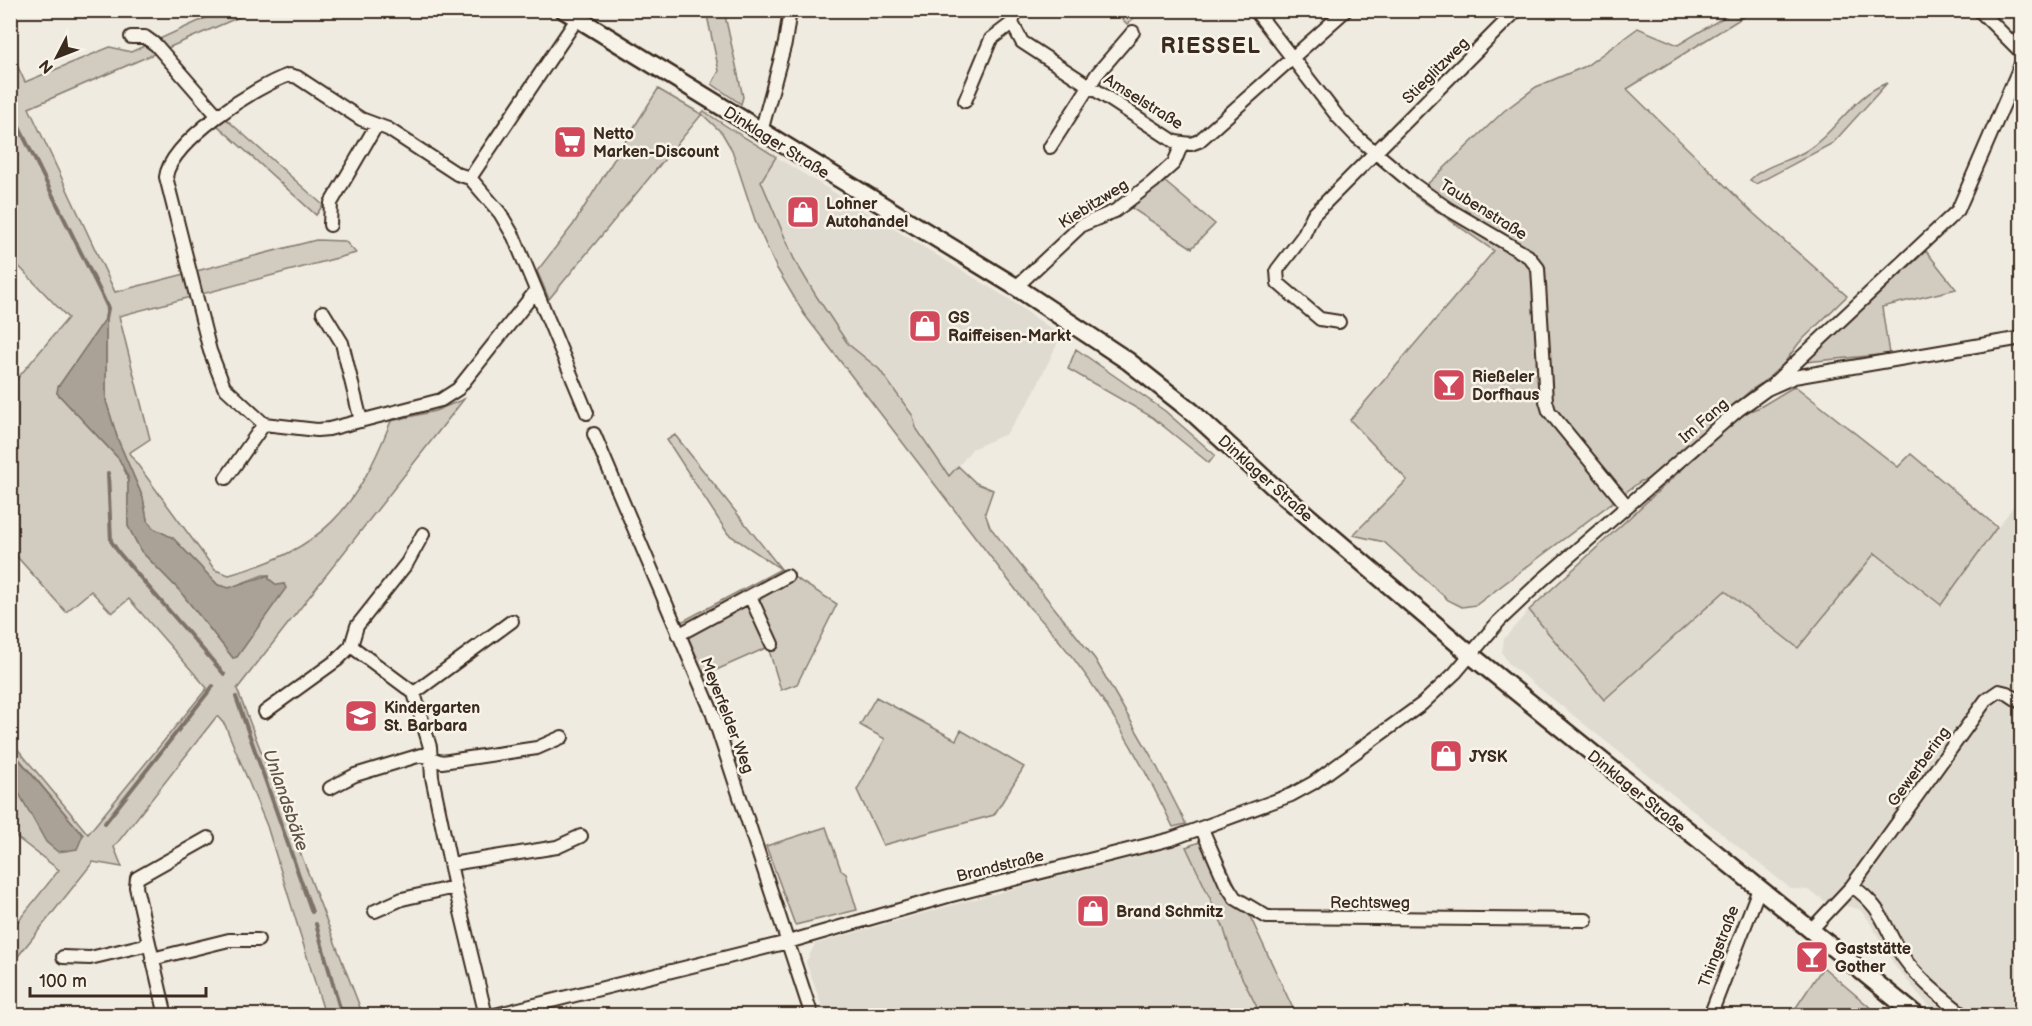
<svg xmlns="http://www.w3.org/2000/svg" width="2032" height="1026" font-family="'Balsamiq Sans',sans-serif">
  <style>
    .built { fill: #e0dbd0 }
    .green { fill: #d1cbc0; stroke: #867a6f; stroke-width: 1.5; fill-rule: evenodd }
    .water { fill: #aaa296; stroke: #7e7266; stroke-width: 1.5 }
    .lines { fill: none; stroke-linecap: round; stroke-linejoin: round }
    .stream { stroke: #7e7266; stroke-width: 4 }
    .minor-casing { stroke: #3b2a1e; stroke-width: 16 }
    .secondary-casing { stroke: #3b2a1e; stroke-width: 21 }
    .minor { stroke: #f7f3e8; stroke-width: 12 }
    .secondary { stroke: #f7f3e8; stroke-width: 16 }
    .labels { text-anchor: middle; stroke-width: 5; stroke-linejoin: round; paint-order: stroke }
    .street-label { font-size: 16px; fill: #3b2a1e; stroke: #f7f3e8 }
    .poi-label { font-size: 16px; font-weight: bold; fill: #3b2a1e; stroke: #f7f3e8; text-anchor: start }
    .water-label { font-size: 18px; font-style: italic; fill: #625448; stroke: #f7f3e8 }
    .district-label { font-size: 22px; font-weight: bold; letter-spacing: 1.5px; fill: #3b2a1e; stroke: #f7f3e8 }
  </style>
  <rect width="100%" height="100%" fill="#efebe0"/>
  <filter id="ink" filterUnits="userSpaceOnUse"><feTurbulence type="fractalNoise" baseFrequency=".0167" numOctaves="2"/><feDisplacementMap in="SourceGraphic" scale="12" xChannelSelector="R" yChannelSelector="G"/><feConvolveMatrix kernelMatrix="1 2 1 2 8 2 1 2 1" color-interpolation-filters="sRGB"/></filter>
  <g filter="url(#ink)">
    <path class="built" d="M776,157l233,142 52,37 -31,64 -24,34 -34,15 -22,28 -34,-49 -3,-12 -34,-47 -31,-25 -54,-85 -33,-79z
      M2021,496v519h-80l-13,-10 -33,-39 -27,-47 -9,-10 -34,-8 -17,-11 -17,-1 -282,-225 -7,-11 2,-14 25,-29 75,90 122,-109 73,56 77,-95 65,53z
      M1185,844l38,82 11,36 27,53h-436l-19,-53 9,-18 141,-40z"/>
    <path class="green" d="M221,11h32l-224,97 86,184 201,-52 29,1 11,12 -237,63 31,123 -21,14 86,117 14,5c94,-26 127,-65 162,-154l44,-10 29,-12 -227,290 126,326h-38l-58,-189 -42,-101 -8,-9 -103,131 8,20 -29,-5 -82,103v-35l48,-60 -48,-37v-54l36,63 36,-7 -72,-86v-8l77,93 119,-146 -78,-89 -17,14 -21,-22 -25,21 -55,-62v-164l57,-68 -57,-60v-206l14,30 85,-35 21,5zM106,319v82l12,39 25,58 4,22 6,8 20,10 45,47 11,3 34,-13h6v4l8,6 7,-1 -51,74 -54,-68 -38,-39 -13,-25v-49l-9,-18 -62,-66 1,-6z
      M706,11h18l19,86 -2,7 -29,-20 7,-13z
      M1114,11h28l-15,13z
      M1734,11h19l-126,78 126,124 94,83 -48,47 -23,31 -25,16 -99,89 -11,2 -11,8 -154,116 -14,2 -14,-7 -64,-58 -31,-7 54,-55 -57,-60 144,-169 -79,-55 89,-85 32,-24 50,-21 52,-38 40,17z
      M1887,83l-54,60 -77,41 -6,-4c13,-14 38,-19 54,-28 31,-18 49,-57 83,-69z
      M658,89l43,25 3,-3c23,17 48,30 72,46l-15,24 33,78 21,35 33,50 31,25 34,47 3,12 33,48 9,-10 18,17 17,7 -8,23 5,14 105,132 59,102 32,63 -13,3c-37,-78 -83,-158 -144,-220l-225,-293 -28,-47 -20,-44 -24,-73 -10,-17 -20,-19 -153,185 -12,-28 36,-46z
      M226,119l97,86 -7,10 -99,-90z
      M1164,181l51,43 -23,24 -62,-41z
      M1926,251l30,38 -74,18 7,47 -84,8z
      M1076,349l89,62 50,44 -6,8 -57,-46 -84,-48z
      M1795,386l103,81 13,-13 86,73 -56,78 -66,-52 -77,95 -73,-57 -121,109 -75,-90 213,-196 18,-7z
      M675,435l106,134 56,35 -40,80 -16,6 -13,-43 -63,28 -24,-53 100,-53 -53,-35 -61,-94z
      M876,697l80,43 5,-10 63,37 -30,48 -111,30 -26,-55 28,-51 -25,-14z
      M826,827l15,43 5,4 11,36 -62,15 -29,-79z
      M1213,837l83,178h-35l-27,-53 -11,-36 -37,-79z
      M1823,967l56,48h-88z"/>
    <path class="water" d="M106,318v83l12,39 25,58 4,22 6,8 20,10 45,47 11,3 40,-13v4l8,6 7,-1 2,4 -49,69 -4,1 -54,-68 -38,-39 -13,-25v-49l-9,-18 -62,-66 1,-6z
      M10,749l73,86 -6,14 -19,3 -12,-10 -35,-63z"/>
    <g class="lines">
      <path class="stream" d="M10,109l91,184 7,15 -2,10
        M108,473l3,68 8,12 105,121
        M236,697l76,215
        M105,823l108,-137
        M316,924l26,92"/>
      <g class="minor-casing">
        <path id="minor" d="M1255,10l83,107 19,20 56,47 35,25 80,47 10,12 8,133 3,10 78,95
          M1979,10l43,43
          M1012,23l10,19 153,100 16,2 8,-3 147,-131
          M131,37h14l11,8 61,70
          M965,101l26,-62 21,-16 4,-13
          M761,132l24,-89 5,-33
          M1050,147l47,-73 36,-42
          M470,178l30,35 14,24 73,176
          M330,225l1,-22 45,-77
          M1016,287l66,-62 33,-14 38,-29 21,-19 8,-19
          M535,292l-77,97 -17,11 -112,29 -12,1 -53,-6 -40,-37 -14,-36 -44,-174c4,-35 90,-91 123,-102l8,2 64,42 27,10 69,45 13,4 107,-159
          M323,312l19,31 19,78
          M1339,322l-19,-3 -42,-36 -1,-13 26,-34 10,-21 204,-205
          M1775,382l183,-172 64,-148
          M594,434l118,278 100,304
          M226,478l38,-54
          M750,596l22,48
          M678,635l109,-59
          M351,646l63,47 16,54 2,30 23,110 31,129
          M414,693l98,-72
          M265,712l72,-52 14,-14 6,-20 50,-63 16,-29
          M330,788l25,-13 66,-20 21,7 95,-14 25,-11
          M1202,829l24,55 9,14 32,19 319,3
          M451,864l106,-17 24,-11
          M375,911l27,-12 53,-12
          M1810,931l42,-45
          M63,957l27,1 59,-14
          M152,959l77,-19h29
          M166,1016l-30,-129 1,-9 71,-40
          M491,1016l297,-74 160,-46 223,-57 120,-44 22,-12 109,-79 33,-31 44,-52 42,-40 197,-171 29,-21 27,-12 228,-39
          M1710,1016l49,-127
          M1965,1016c-22,-18 -46,-36 -62,-59 -20,-30 -18,-48 -51,-71l134,-186 13,-9 8,2 15,10"/>
      </g>
      <g class="secondary-casing">
        <path id="secondary" d="M564,10l452,277 112,74 63,50 84,77 196,167 446,361"/>
      </g>
      <use href="#minor" class="minor"/>
      <use href="#secondary" class="secondary"/>
    </g>
  </g>
  <defs>
    <g id="supermarket-square" transform="scale(1.725)"><rect x="-9" y="-9" width="18" height="18" rx="4" fill="#d1495b" stroke="#f7f3e8"/><path d="M-6-5.5h2.5l.6 2H6L4.5 2H-2.5L-4.4-4H-6ZM-1.5 3.2a1.3 1.3 0 1 0 .1 0ZM3 3.2a1.3 1.3 0 1 0 .1 0Z" fill="#fff"/></g>
    <g id="shop-square" transform="scale(1.725)"><rect x="-9" y="-9" width="18" height="18" rx="4" fill="#d1495b" stroke="#f7f3e8"/><path d="M-5-2.5h2.3a2.7 3.5 0 0 1 5.4 0H5L5.5 6h-11ZM-1.5-2.5h3a1.5 2.3 0 0 0-3 0Z" fill="#fff"/></g>
    <g id="bar-square" transform="scale(1.725)"><rect x="-9" y="-9" width="18" height="18" rx="4" fill="#d1495b" stroke="#f7f3e8"/><path d="M-6-5H6L.8 .8V4.5H3.5V6h-7V4.5H-.8V.8Z" fill="#fff"/></g>
    <g id="school-square" transform="scale(1.725)"><rect x="-9" y="-9" width="18" height="18" rx="4" fill="#d1495b" stroke="#f7f3e8"/><path d="M0-5L7-2L0 1L-7-2ZM-4 1L0 2.5L4 1V4Q0 6-4 4Z" fill="#fff"/></g>
  </defs>
  <g fill-rule="evenodd">
    <use href="#supermarket-square" x="570" y="142"/>
    <use href="#shop-square" x="803" y="212"/>
    <use href="#shop-square" x="925" y="326"/>
    <use href="#bar-square" x="1449" y="385"/>
    <use href="#school-square" x="361" y="716"/>
    <use href="#shop-square" x="1446" y="756"/>
    <use href="#shop-square" x="1093" y="911"/>
    <use href="#bar-square" x="1812" y="957"/>
  </g>
  <g class="labels">
    <g class="street-label">
      <text transform="translate(1435 70) rotate(-45)" y="6">Stieglitzweg</text>
      <text transform="translate(1144 101) rotate(32)" y="6">Amselstraße</text>
      <text transform="translate(777 142) rotate(32)" y="6">Dinklager Straße</text>
      <text transform="translate(1093 203) rotate(-32)" y="6">Kiebitzweg</text>
      <text transform="translate(1484 209) rotate(32)" y="6">Taubenstraße</text>
      <text transform="translate(1703 420) rotate(-41)" y="6">Im Fang</text>
      <text transform="translate(1266 478) rotate(42)" y="6">Dinklager Straße</text>
      <text transform="translate(728 715) rotate(69)" y="6">Meyerfelder Weg</text>
      <text transform="translate(1918 766) rotate(-54)" y="6">Gewerbering</text>
      <text transform="translate(1637 791) rotate(39)" y="6">Dinklager Straße</text>
      <text transform="translate(1000 865) rotate(-14)" y="6">Brandstraße</text>
      <text x="1370" y="908">Rechtsweg</text>
      <text transform="translate(1718 946) rotate(-69)" y="6">Thingstraße</text>
    </g>
    <g class="poi-label">
      <text x="593" y="139">Netto<tspan x="593" dy="18">Marken-Discount</tspan></text>
      <text x="826" y="209">Lohner<tspan x="826" dy="18">Autohandel</tspan></text>
      <text x="948" y="323">GS<tspan x="948" dy="18">Raiffeisen-Markt</tspan></text>
      <text x="1472" y="382">Rießeler<tspan x="1472" dy="18">Dorfhaus</tspan></text>
      <text x="384" y="713">Kindergarten<tspan x="384" dy="18">St. Barbara</tspan></text>
      <text x="1469" y="762">JYSK</text>
      <text x="1116" y="917">Brand Schmitz</text>
      <text x="1835" y="954">Gaststätte<tspan x="1835" dy="18">Gother</tspan></text>
    </g>
    <g class="water-label">
      <text transform="translate(286 800) rotate(71)" y="6">Unlandsbäke</text>
    </g>
    <g class="district-label">
      <text x="1211" y="53">RIESSEL</text>
    </g>
  </g>
  <rect width="2032" height="1026" fill="none" stroke="#f7f3e8" stroke-width="36"/>
  <rect x="18" y="18" width="1996" height="990" fill="none" stroke="#3b2a1e" stroke-width="2" filter="url(#ink)"/>
  <g transform="translate(57 57) rotate(228)" stroke="#f7f3e8" stroke-width="4.5" paint-order="stroke">
  <path d="M0-4.5L10 22L0 15L-10 22Z" fill="#3b2a1e"/>
  <text y="-9" font-size="16" font-weight="bold" text-anchor="middle" fill="#3b2a1e">N</text>
  </g>
  <path d="M30 987v9h176v-9" fill="none" stroke="#3b2a1e" stroke-width="3"/>
  <text x="39" y="987" font-size="18" fill="#3b2a1e" stroke="#f7f3e8" stroke-width="4.5" paint-order="stroke">100 m</text>
</svg>
